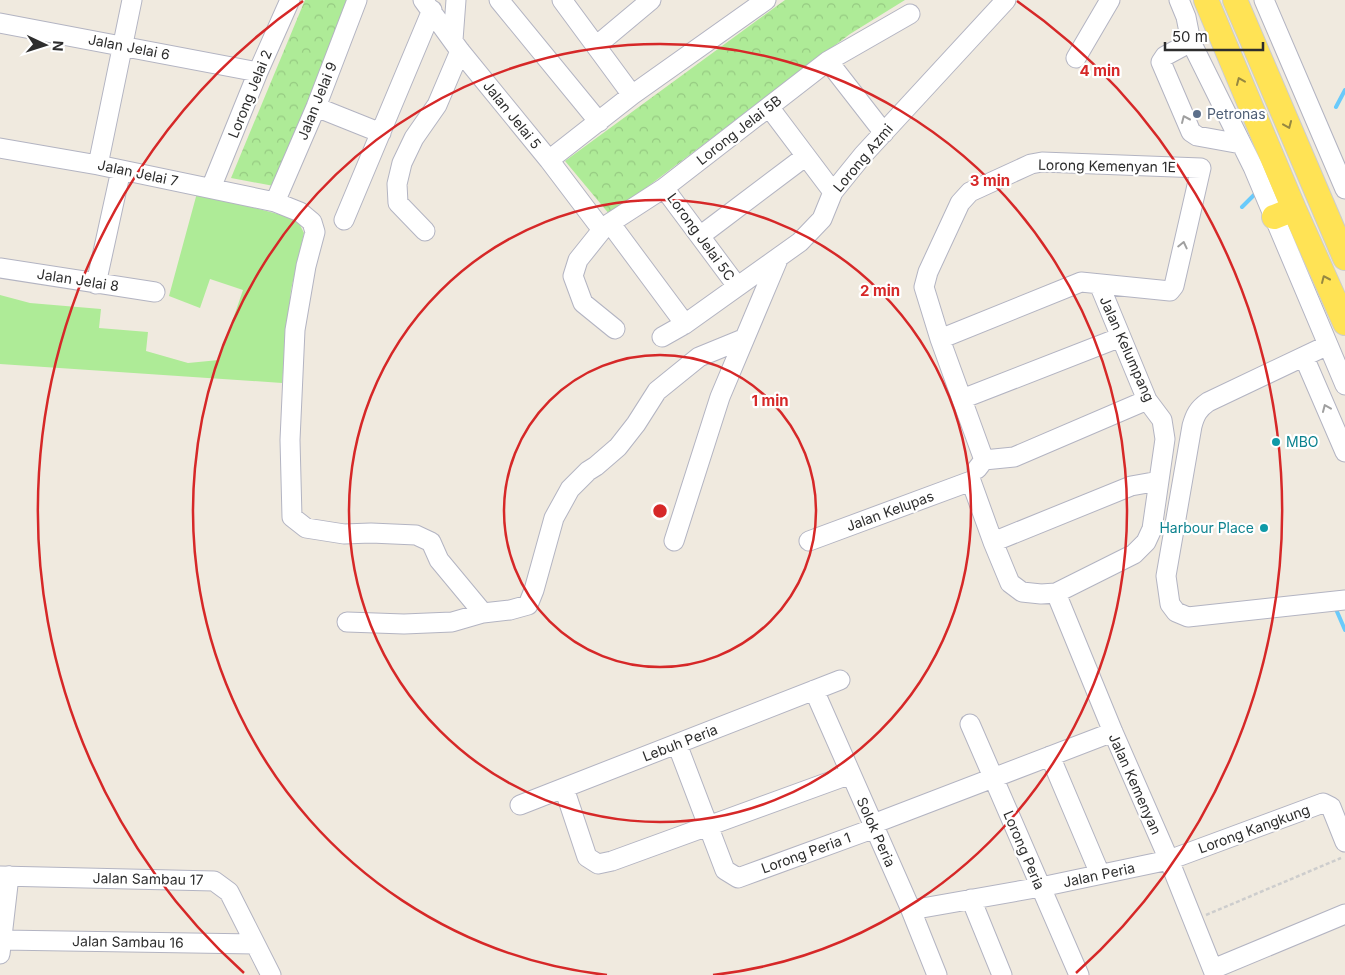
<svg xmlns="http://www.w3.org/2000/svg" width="1345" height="975" font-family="Inter,sans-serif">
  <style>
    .grass { fill: #aeeb97 }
    .forest { fill: url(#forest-crowns) }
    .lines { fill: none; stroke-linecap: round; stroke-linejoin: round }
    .stream { stroke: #69cafb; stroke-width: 4 }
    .minor-casing { stroke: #b3b4c2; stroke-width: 21 }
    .major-casing { stroke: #cdcdcd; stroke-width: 26 }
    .path { stroke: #cdcdcd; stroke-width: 2.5; stroke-dasharray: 4 2.5; stroke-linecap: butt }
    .minor { stroke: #fff; stroke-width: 19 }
    .major { stroke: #ffe355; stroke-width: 24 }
    .oneway { stroke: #968841 }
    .oneway2 { stroke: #a0a0a0 }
    .ring { fill: none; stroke: #d62828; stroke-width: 2.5 }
    .service-dot { fill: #5c6f8a; stroke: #fff; stroke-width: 2 }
    .culture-dot { fill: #0f9aa8; stroke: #fff; stroke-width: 2 }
    .labels { text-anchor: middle; stroke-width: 4.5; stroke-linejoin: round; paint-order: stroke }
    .street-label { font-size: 14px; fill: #2d2d2d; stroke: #fff }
    .service-label { font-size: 14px; fill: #4e5e75; stroke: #fff; text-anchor: start }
    .culture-label { font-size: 14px; fill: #0d838f; stroke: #fff; text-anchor: start }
    .centre { fill: #d62828; stroke: #fff; stroke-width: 2.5 }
    .ring-label { font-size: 15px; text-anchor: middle; font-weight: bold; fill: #d62828; stroke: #fff; stroke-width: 4.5; stroke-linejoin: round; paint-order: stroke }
  </style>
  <defs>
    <pattern id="forest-crowns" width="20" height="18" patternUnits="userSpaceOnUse" patternTransform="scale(1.25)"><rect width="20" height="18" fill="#aeeb97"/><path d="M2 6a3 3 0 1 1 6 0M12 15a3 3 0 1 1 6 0" fill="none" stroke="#96ca82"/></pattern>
  </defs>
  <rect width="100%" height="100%" fill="#f0eadf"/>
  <path class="grass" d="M197,193l100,26 7,14 -13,57 -9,93 -282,-19v-69l30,8 71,6 -2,19 49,4 -2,19 42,12 31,-3 24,-70 -33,-11 -10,29 -31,-12z"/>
  <path class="forest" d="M305,0h46l-77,186 -43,-8z
    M785,0h120l-55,34 -240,181 -45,-54z"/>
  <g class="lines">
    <path class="stream" d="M1336,107l9,-17
      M1242,207l16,-16
      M1335,607l10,23"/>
    <g class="minor-casing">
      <path id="minor" d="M423,0l37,51 89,109 53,70
        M499,0l100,122
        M562,0l70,95
        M1179,0l7,17 5,25 62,125 92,218
        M1264,0l81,189
        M0,23l258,49
        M453,40l3,-40
        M1191,42l-26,14 -4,6 30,70 6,4 44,8
        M596,46l55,-46
        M1076,58l34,-58
        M828,61l56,72
        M316,107l65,26
        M769,107l64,85
        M0,148l98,17 177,37 25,10 12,10 3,10 -9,34 -11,64 -5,110 2,77 14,11 38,6 27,-1 45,2 15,7 8,18 44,53
        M549,160l83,-65 134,-95
        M98,165l34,-165
        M211,188l47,-116 32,-72
        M664,188l73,98
        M275,202l41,-95 41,-107
        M344,220l88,-210
        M610,223l75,101
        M425,231l-27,-28 -1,-19 5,-21 12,-25 23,-33 23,-54
        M700,236l106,-80
        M0,268l155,24
        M96,284l25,-114
        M615,329l-32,-26 -10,-27 5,-16 24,-30 8,-7 54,-35 164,-127 82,-47
        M662,337l23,-13 115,-82 22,-23 11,-27 30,-37 143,-155
        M940,339l141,-57 89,9 4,-5 27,-118 -159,-6 -11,2 -61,28 -10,11 -32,69 -4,15 16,52 44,121
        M1328,345l-120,57c-10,7 -13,13 -16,24l-26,150 4,28 6,8 12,5 157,-17
        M1304,357l41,95
        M962,399l159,-62
        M977,469l7,-9 30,-3 133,-57
        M971,481l22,61 17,41 12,9 19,2 15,-1 78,-39 12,-12 6,-13 13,-90 -3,-19 -15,-20 -48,-116
        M674,541l46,-144 59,-140
        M809,541l162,-60
        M993,542l138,-56 28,-5
        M1056,593l57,139 56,128 46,115
        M347,622l57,2 48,-2 31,-9 27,-3 18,-5 6,-15 20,-72 16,-29 18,-18 8,-5 22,-19 18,-23 21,-33 42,-34 44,-18
        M814,690l97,220 26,65
        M970,724l109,251
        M677,744l48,126 13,8 137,-50
        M1050,756l50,118
        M564,788l23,69 11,7 14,-3 239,-87
        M520,805l320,-125
        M873,824l240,-92
        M0,876l214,5 15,11 42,83
        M971,899l31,76
        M911,910l130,-23 128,-27 154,-57 8,4 14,35
        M2,940l253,4
        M0,954l9,-78
        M1213,969l132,-55"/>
    </g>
    <g class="major-casing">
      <path id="major" d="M1206,0l88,209 51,114
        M1235,0l110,258
        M1274,217l20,-8"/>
    </g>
    <path class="path" d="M1206,915l135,-57"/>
    <use href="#minor" class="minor"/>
    <use href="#major" class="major"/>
  </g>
  <defs><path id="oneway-chevron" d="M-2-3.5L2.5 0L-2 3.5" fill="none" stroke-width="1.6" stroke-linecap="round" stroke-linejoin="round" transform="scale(1.25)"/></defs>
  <g class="oneway">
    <use href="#oneway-chevron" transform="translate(1240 81) rotate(-113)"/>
    <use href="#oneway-chevron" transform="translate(1288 125) rotate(67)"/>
    <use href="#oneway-chevron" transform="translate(1325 279) rotate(-114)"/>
  </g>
  <g class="oneway2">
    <use href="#oneway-chevron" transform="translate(1185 119) rotate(-114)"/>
    <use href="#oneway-chevron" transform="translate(1183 245) rotate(-77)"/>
    <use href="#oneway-chevron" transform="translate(1326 408) rotate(-113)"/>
  </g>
  <g class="ring">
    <circle cx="660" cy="511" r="156"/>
    <circle cx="660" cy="511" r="311"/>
    <path d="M607 975A467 467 0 1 1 713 975"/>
    <path d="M244 973A622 622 0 0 1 303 1M1017 1A622 622 0 0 1 1076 973"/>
  </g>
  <circle class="service-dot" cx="1197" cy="114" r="5"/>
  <g class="culture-dot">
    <circle cx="1276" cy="442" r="5"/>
    <circle cx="1264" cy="528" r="5"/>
  </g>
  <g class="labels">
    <g class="street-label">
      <text transform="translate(129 47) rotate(11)" y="5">Jalan Jelai 6</text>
      <text transform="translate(250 94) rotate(-68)" y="5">Lorong Jelai 2</text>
      <text transform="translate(317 101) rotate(-68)" y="5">Jalan Jelai 9</text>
      <text transform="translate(512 115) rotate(51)" y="5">Jalan Jelai 5</text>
      <text transform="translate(739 130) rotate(-38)" y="5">Lorong Jelai 5B</text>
      <text transform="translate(863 158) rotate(-50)" y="5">Lorong Azmi</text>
      <text transform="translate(1107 166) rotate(1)" y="5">Lorong Kemenyan 1E</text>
      <text transform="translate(138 173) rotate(12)" y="5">Jalan Jelai 7</text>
      <text transform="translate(701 237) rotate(54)" y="5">Lorong Jelai 5C</text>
      <text transform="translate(78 280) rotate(9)" y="5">Jalan Jelai 8</text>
      <text transform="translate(1127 349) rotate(66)" y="5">Jalan Kelumpang</text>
      <text transform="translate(890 511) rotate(-20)" y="5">Jalan Kelupas</text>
      <text transform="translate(680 743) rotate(-21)" y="5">Lebuh Peria</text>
      <text transform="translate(1135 784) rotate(66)" y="5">Jalan Kemenyan</text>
      <text transform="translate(1254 829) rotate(-20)" y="5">Lorong Kangkung</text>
      <text transform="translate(876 832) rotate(66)" y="5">Solok Peria</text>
      <text transform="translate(1024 850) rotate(67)" y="5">Lorong Peria</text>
      <text transform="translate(806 853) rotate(-20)" y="5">Lorong Peria 1</text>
      <text transform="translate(1099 875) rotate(-12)" y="5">Jalan Peria</text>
      <text transform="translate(148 879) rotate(1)" y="5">Jalan Sambau 17</text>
      <text transform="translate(128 942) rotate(1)" y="5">Jalan Sambau 16</text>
    </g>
    <g class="service-label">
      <text x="1207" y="119">Petronas</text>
    </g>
    <g class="culture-label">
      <text x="1286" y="447">MBO</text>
      <text x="1254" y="533" text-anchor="end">Harbour Place</text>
    </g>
  </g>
  <circle cx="660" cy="511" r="8" class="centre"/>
  <g class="ring-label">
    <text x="1100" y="76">4 min</text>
    <text x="990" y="186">3 min</text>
    <text x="880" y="296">2 min</text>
    <text x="770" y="406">1 min</text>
  </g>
  <g transform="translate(45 45) rotate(94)" stroke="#ffffff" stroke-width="4" paint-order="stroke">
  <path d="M0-4L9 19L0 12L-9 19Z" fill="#2d2d2d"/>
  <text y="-8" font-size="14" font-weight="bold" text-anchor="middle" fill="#2d2d2d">N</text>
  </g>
  <path d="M1165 42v8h98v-8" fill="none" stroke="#2d2d2d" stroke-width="2.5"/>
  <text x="1172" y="42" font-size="15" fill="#2d2d2d" stroke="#ffffff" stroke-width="4" paint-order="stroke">50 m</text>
</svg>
